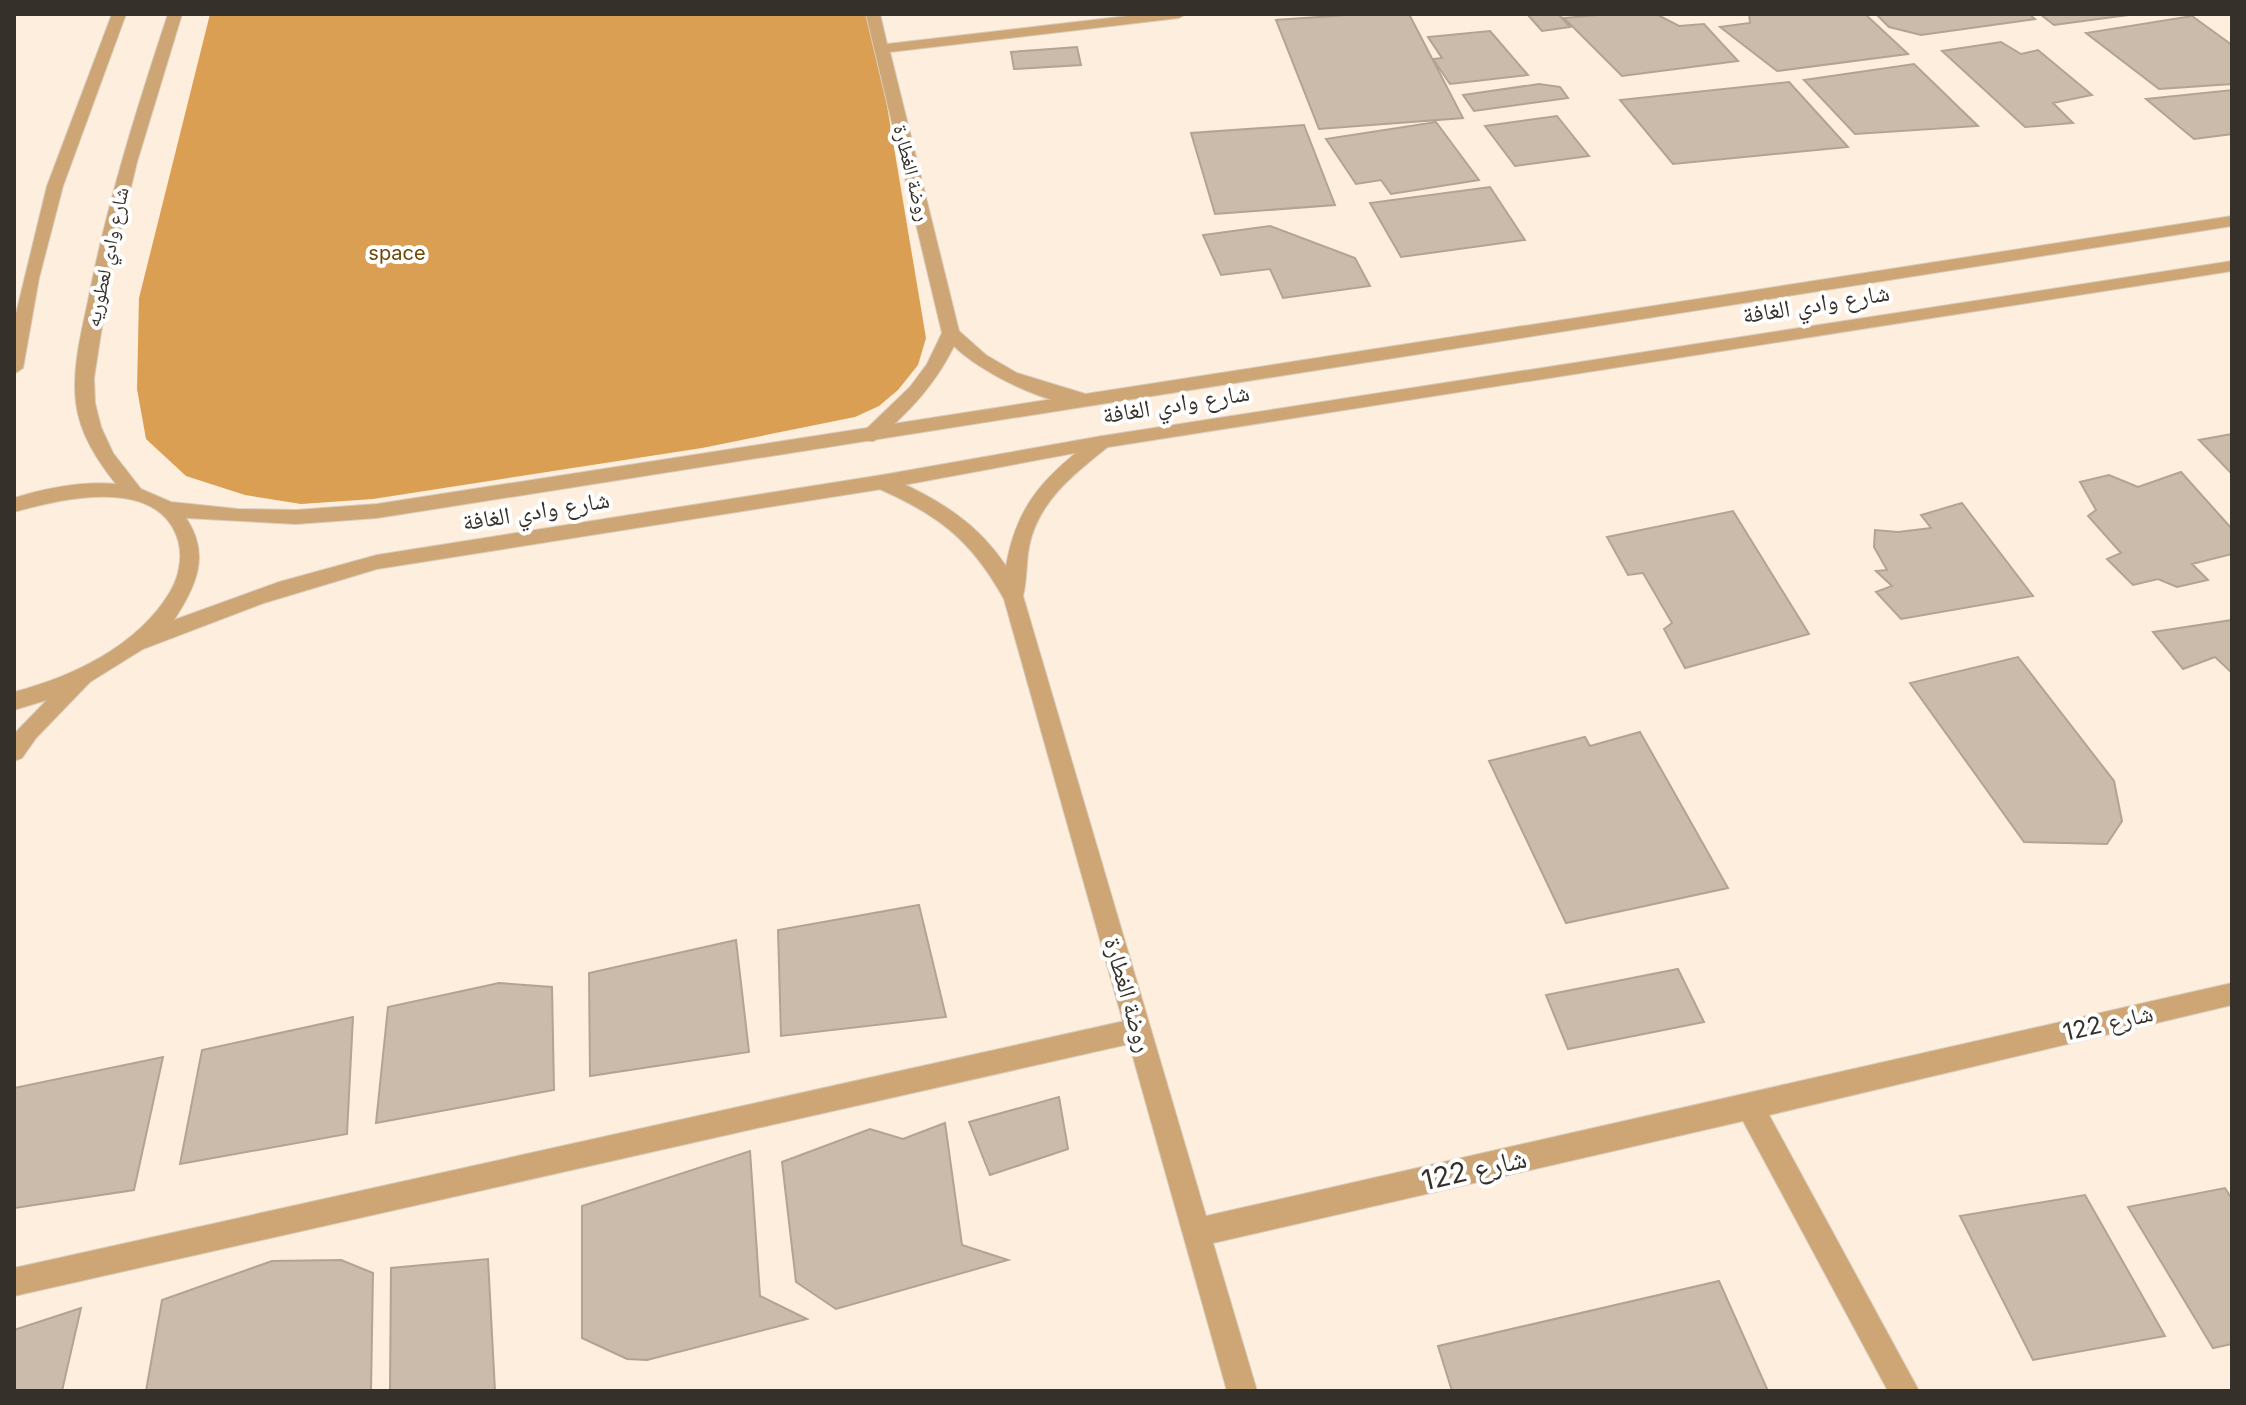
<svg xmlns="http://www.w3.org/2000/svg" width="2246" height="1405" font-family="Inter,'Noto Naskh Arabic',sans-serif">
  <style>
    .forest { fill: #da9f53 }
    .building { fill: #cabbab; stroke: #b2a494; stroke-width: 2 }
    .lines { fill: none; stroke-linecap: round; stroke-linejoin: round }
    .service-casing { stroke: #d9ccbd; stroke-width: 2 }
    .minor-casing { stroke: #d9ccbd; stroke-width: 2 }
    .tertiary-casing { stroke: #d9ccbd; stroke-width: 2 }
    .service { fill: #cea675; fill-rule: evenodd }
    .minor { fill: #cea675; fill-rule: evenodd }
    .tertiary { fill: #cea675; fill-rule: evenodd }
    .labels { text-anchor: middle; stroke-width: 8; stroke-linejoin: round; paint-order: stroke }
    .far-street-label { font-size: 20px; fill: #36302a; stroke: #fff }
    .far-park-label { font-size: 20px; fill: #6e4709; stroke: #fff }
    .street-label { font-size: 24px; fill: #36302a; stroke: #fff }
    .near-street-label { font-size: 28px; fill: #36302a; stroke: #fff }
  </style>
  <rect width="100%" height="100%" fill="#fdeedd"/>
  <path class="forest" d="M210,14h657l13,50 46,274 -8,27 -20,25 -19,16 -24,11 -153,31 -329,51 -72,5 -56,-9 -59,-19 -40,-37 -9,-50 2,-91z"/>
  <path class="building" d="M1361,14h48l54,104 -144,11 -43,-109z
    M1527,14h41l-8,2 10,11 -28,4z
    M1608,14h48l23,12 25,-2 34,37 -116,15 -58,-58z
    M1749,14h116l43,40 -131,17 -57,-44 30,-4z
    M1876,14h153l6,5 -114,16 -32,-8z
    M2040,14h96l-82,11z
    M2192,16l40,29v39l-73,5 -73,-56z
    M1490,31l38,44 -78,9 -17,-25 9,-1 -14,-21z
    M2001,42l20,12 17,-4 54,45 -39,8 20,20 -48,4 -83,-76z
    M1077,47l4,18 -67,4 -3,-17z
    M1914,64l64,62 -123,8 -51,-54z
    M1789,82l59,65 -175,17 -53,-64z
    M1539,84l21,3 8,11 -94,13 -11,-16z
    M2232,90v44l-38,5 -48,-40z
    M1557,116l32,40 -74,10 -30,-40z
    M1436,122l43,58 -88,14 -10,-14 -25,4 -30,-45z
    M1304,125l31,80 -120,9 -24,-81z
    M1490,187l35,53 -124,17 -31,-54z
    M1270,226l85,32 15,28 -87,12 -13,-29 -49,6 -18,-40z
    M2232,434v40l-33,-34z
    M2181,472l51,57v25l-40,10 16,16 -31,7 -19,-8 -25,6 -26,-26 14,-6 -33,-37 8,-6 -16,-28 29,-7 29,12z
    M1962,503l71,93 -132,23 -25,-27 16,-6 -16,-15 11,-1 -13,-23 1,-17 23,2 33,-4 -10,-13z
    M1733,511l76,123 -124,34 -21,-39 8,-6 -29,-50 -15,2 -21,-38z
    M2232,620v53l-17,-16 -32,12 -30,-37z
    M2018,657l96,124 8,40 -15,23 -83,-2 -114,-159z
    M1640,732l88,156 -162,35 -77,-162 96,-24 5,9z
    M919,905l27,112 -165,19 -3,-106z
    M736,940l13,112 -159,24 -1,-103z
    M1678,969l26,53 -136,27 -22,-54z
    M499,983l53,4 2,103 -178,33 12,-116z
    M353,1017l-6,117 -167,30 22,-114z
    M163,1057l-29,133 -120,18v-120z
    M1059,1097l9,52 -78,26 -21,-53z
    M945,1123l17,122 46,15 -172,49 -40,-27 -14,-120 88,-33 33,10z
    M750,1151l10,145 47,23 -160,41 -20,-1 -45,-21v-132z
    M2225,1188l7,11v145l-19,4 -85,-141z
    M2085,1195l80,141 -132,24 -73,-144z
    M488,1259l7,132h-105l1,-123z
    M341,1260l32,13 -2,118h-225l16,-91 110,-39z
    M1719,1281l49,110h-316l-14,-45z
    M81,1308l-19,83h-48v-61z"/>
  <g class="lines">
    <g class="service-casing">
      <path id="service" d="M1138,1018l9,4 4,8 -4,8 -9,4 -1124,254v-28z"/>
    </g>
    <g class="minor-casing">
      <path id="minor" d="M866,14h14l7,30 257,-30h42l-7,4 -289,34 69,279 27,24 31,18 72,22 2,4 -2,4c-33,9 -112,-33 -135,-57 -19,39 -47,69 -80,95h-14l-2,-4 52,-50 17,-23 15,-31z
        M1102,436l7,2 2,4 -2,4c-35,28 -71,55 -80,101 -3,16 -2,34 -6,49l183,620 1026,-233v22l-463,110 150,276h-31l-145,-270 -530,122 44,148h-30l-223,-792c-33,-60 -67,-85 -129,-112l-3,-5 10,-7 7,2c48,22 87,44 117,89 11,-63 40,-91 89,-128z"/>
    </g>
    <g class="tertiary-casing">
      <path id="tertiary" d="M112,14h14l-63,172 -24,92 -16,90 -9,6v-52l33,-136z
        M168,14h14l-45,148 -27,113 -16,103 1,25 6,24 12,26 28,36 30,13 67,7 58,1 81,-6 1855,-288v10l-1855,292 -81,6 -110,-6c25,37 10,68 -12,102l105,-38 98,-27 505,-80 220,-39 1130,-175v10l-1130,177 -220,41 -505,80 -113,34 -121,46 -53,33 -54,56 -14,20 -8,3v-27l33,-34 -33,10v-18c58,-15 124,-46 156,-100 9,-15 13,-35 8,-52 -20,-65 -118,-41 -164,-28v-14c33,-10 67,-17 102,-14 -19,-24 -36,-50 -40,-81 -4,-34 5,-69 12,-102 19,-98 49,-193 80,-287z"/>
    </g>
    <use href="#service" class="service"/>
    <use href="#minor" class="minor"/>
    <use href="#tertiary" class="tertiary"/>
  </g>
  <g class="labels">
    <g class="far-street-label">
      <text transform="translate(912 173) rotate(76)" y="7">روضة الغطارة</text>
      <text transform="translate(107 257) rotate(-78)" y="7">شارع وادي لعطوريه</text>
    </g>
    <g class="far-park-label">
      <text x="397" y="260">space</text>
    </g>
    <g class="street-label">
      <text transform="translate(1816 304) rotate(-9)" y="8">شارع وادي الغافة</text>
      <text transform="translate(1176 404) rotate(-9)" y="8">شارع وادي الغافة</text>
      <text transform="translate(536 511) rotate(-9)" y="8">شارع وادي الغافة</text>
      <text transform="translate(1128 995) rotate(74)" y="8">روضة الغطارة</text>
      <text transform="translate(2108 1023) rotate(-13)" y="8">شارع 122</text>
    </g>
    <g class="near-street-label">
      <text transform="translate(1474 1169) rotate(-13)" y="10">شارع 122</text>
    </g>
  </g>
  <rect width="2246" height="1405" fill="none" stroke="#36302a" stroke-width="32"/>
</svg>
